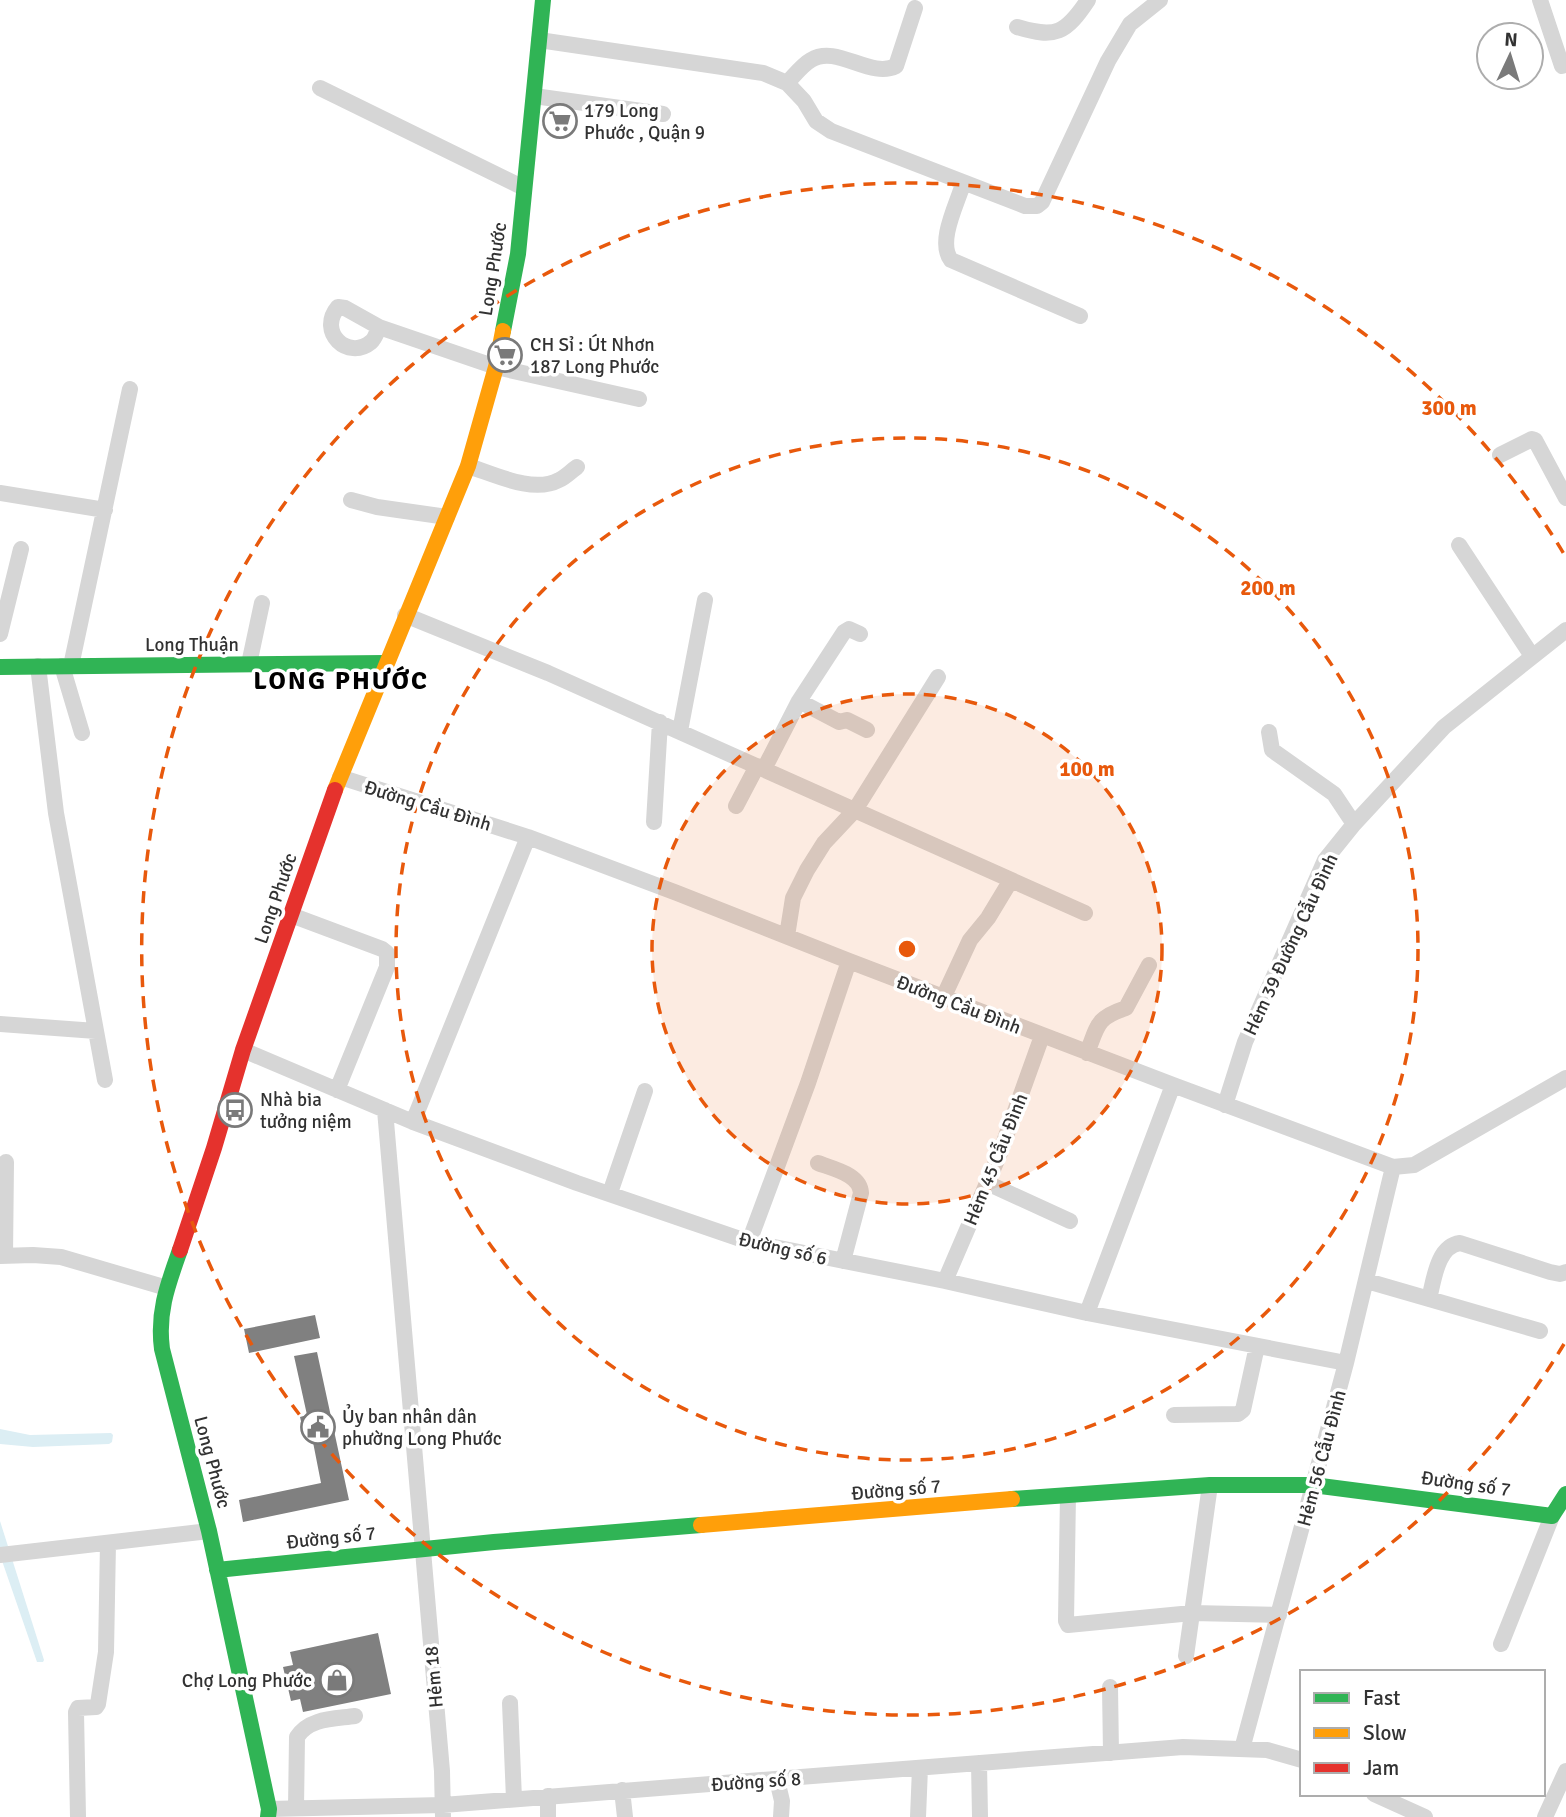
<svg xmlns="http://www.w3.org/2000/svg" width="1566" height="1817" font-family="Signika,sans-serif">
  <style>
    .water { fill: #dceef4 }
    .building { fill: #808080 }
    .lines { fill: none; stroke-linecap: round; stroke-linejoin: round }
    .street { stroke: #d6d6d6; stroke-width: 16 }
    .fast { stroke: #30b455; stroke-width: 16 }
    .slow { stroke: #ff9f0a; stroke-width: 16 }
    .jam { stroke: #e5322d; stroke-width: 16 }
    .ring { fill: none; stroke: #e8590c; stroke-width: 3.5; stroke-dasharray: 12 9 }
    .labels { text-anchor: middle; stroke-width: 7; stroke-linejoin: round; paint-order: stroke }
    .poi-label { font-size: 19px; fill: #323232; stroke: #fff; text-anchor: start }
    .street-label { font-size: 19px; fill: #323232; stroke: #fff }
    .district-label { font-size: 26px; font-weight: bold; letter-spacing: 2px; fill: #000; stroke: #fff }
    .centre { fill: #e8590c; stroke: #fff; stroke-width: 3.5 }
    .ring-label { font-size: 21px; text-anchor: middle; font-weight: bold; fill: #e8590c; stroke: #fff; stroke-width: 7; stroke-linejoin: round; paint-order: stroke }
  </style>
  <rect width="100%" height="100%" fill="#fff"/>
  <path class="water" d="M0,1429l30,6 81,-2 2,2 -1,7 -3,2 -76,3 -33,-3z
    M0,1521l44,139 -1,2h-6l-37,-107z"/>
  <path class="building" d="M315,1315l5,23 -71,15 -5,-24z
    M317,1352l32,148 -106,22 -4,-22 82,-17 -9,-46 -7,1 -5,-21 7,-2 -13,-59z
    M378,1633l13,61 -88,18 -3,-13 -9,2 -8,-34 10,-2 -3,-13z"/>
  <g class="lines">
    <path class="street" d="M1540,0l22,66
      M1017,27c39,12 49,6 71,-27
      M539,40l224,33 24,10 17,18 12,20 15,10 194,75h12l5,-4 66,-141 22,-37 30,-24
      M787,83c7,-7 15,-18 24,-23 26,-16 59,19 85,6l19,-58
      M320,88l204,100
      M534,96l129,18
      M963,184c-6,20 -26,58 -12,76l129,56
      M379,327c-2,5 -4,12 -8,15 -23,19 -54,-10 -33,-35l7,1 34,19 117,40 143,32
      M1500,455l32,-16 3,1 31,58
      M468,466c26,8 65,28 91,14 7,-3 12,-9 18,-13
      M0,493l105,17
      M351,500l26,7 70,10
      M1459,545l73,111
      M405,615l143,58 537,240
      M0,634l21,-85
      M249,664l13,-61
      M38,666l18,147 49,267
      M62,666l20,67
      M71,666l59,-277
      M799,701l40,21 8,-2 20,10
      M680,731l25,-131
      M1269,732l3,18 62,44 20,30
      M764,769l35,-68 45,-69 5,-3 11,5
      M340,777l188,60 149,56 172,68 324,124 220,82 21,-2 152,-87
      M736,806l21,-40
      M654,822l6,-100
      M291,915l91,34 5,4v14l-50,123
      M787,936l6,-38 14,-28 17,-27 31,-33 83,-133
      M943,998l27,-58 18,-22 23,-38
      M0,1024l96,7
      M243,1050l170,72 164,61 172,59 196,39 142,32 259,50
      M1087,1053c11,-28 9,-35 39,-45l23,-43
      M1225,1105l20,-63 80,-182 29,-36 90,-97 122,-97
      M385,1110l57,661 1,46
      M413,1122l115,-285
      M818,1163c15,6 42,11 43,30l-18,68
      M987,1183l83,38
      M610,1193l35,-102
      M749,1242l59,-159 41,-122
      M0,1256l33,-1 28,2 106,31
      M5,1256l1,-94
      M945,1281l55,-128 42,-117
      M1367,1281l173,50
      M1429,1299c5,-19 8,-53 31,-56l90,29 10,2 6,-2
      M1087,1313l86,-228
      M1174,1415l64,-1 5,-4 14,-64
      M1068,1495l-2,126 2,4 124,-12 87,2
      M0,1555l209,-24
      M1501,1644l51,-128
      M1186,1656l24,-171
      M1110,1687l1,66
      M510,1703l4,96
      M1242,1749l104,-386 47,-196
      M979,1763l1,54
      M777,1780l5,21 -1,16
      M622,1790l3,27
      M1374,1794l51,23
      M548,1796v21
      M296,1808l1,-71c12,-19 37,-18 58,-21
      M269,1809l174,-4 740,-58 84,3 35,10
      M78,1817l-2,-105 2,-4 18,-1 2,-3 8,-52 2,-109
      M918,1817l2,-49
      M1545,1817l21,-46"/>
    <path class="fast" d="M503,331l15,-77 25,-254
      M0,667l385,-4
      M180,1250c-12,34 -23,62 -18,99l47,182 60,278 -1,8
      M1012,1499l198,-14h103l239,31 14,-22
      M217,1570l277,-28 207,-17"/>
    <path class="slow" d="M335,790l133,-324 28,-99 7,-36
      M701,1525l311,-26"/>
    <path class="jam" d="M180,1250l34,-102 29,-98 92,-260"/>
  </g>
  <circle cx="907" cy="949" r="255" fill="#e8590c" fill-opacity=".12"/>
  <g class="ring">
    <circle cx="907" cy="949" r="255"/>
    <circle cx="907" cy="949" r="511"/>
    <path d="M1564 1344A766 766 0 1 1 1564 554"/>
  </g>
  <defs>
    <g id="supermarket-ring" transform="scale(1.75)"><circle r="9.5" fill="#fff" stroke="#7a7a7a" stroke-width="1.5"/><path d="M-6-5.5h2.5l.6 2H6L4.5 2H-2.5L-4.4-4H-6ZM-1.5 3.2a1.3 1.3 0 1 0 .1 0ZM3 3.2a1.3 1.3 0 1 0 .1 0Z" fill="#7a7a7a"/></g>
    <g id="bus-ring" transform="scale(1.75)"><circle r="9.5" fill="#fff" stroke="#7a7a7a" stroke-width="1.5"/><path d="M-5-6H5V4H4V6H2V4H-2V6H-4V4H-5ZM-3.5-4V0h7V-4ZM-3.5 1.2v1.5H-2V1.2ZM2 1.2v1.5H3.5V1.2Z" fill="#7a7a7a"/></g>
    <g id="civic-ring" transform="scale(1.75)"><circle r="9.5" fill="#fff" stroke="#7a7a7a" stroke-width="1.5"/><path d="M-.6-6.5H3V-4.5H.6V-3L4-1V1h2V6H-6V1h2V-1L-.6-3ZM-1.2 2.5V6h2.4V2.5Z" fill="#7a7a7a"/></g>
    <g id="shop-ring" transform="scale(1.75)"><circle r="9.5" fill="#fff" stroke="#7a7a7a" stroke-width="1.5"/><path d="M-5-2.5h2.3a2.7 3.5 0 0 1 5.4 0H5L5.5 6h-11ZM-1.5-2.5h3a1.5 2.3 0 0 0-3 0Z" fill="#7a7a7a"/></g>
  </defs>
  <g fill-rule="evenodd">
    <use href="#supermarket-ring" x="560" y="121"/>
    <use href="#supermarket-ring" x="505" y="355"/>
    <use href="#bus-ring" x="235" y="1110"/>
    <use href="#civic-ring" x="318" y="1427"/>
    <use href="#shop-ring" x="337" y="1680"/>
  </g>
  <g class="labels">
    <g class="poi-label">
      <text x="584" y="117">179 Long<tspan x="584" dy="22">Phước , Quận 9</tspan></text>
      <text x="530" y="351">CH Sỉ : Út Nhơn<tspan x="530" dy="22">187 Long Phước</tspan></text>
      <text x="260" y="1106">Nhà bia<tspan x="260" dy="22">tưởng niệm</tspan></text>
      <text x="342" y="1423">Ủy ban nhân dân<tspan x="342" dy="22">phường Long Phước</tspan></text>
      <text x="312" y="1687" text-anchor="end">Chợ Long Phước</text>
    </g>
    <g class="street-label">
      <text transform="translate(492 269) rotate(-81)" y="7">Long Phước</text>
      <text x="192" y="651">Long Thuận</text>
      <text transform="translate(428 805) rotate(17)" y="7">Đường Cầu Đình</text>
      <text transform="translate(275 898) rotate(-71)" y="7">Long Phước</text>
      <text transform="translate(1290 944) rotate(-65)" y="7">Hẻm 39 Đường Cẫu Đình</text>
      <text transform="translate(959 1004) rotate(21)" y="7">Đường Cầu Đình</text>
      <text transform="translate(995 1159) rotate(-68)" y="7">Hẻm 45 Cẫu Đình</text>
      <text transform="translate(783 1248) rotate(13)" y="7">Đường số 6</text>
      <text transform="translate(1321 1458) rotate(-75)" y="7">Hẻm 56 Cẫu Đình</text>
      <text transform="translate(213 1462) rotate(75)" y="7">Long Phước</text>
      <text transform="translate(1466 1483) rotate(8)" y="7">Đường số 7</text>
      <text transform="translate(896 1489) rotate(-5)" y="7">Đường số 7</text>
      <text transform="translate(331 1537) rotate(-6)" y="7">Đường số 7</text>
      <text transform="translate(433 1677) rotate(-95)" y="7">Hẻm 18</text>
      <text transform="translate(756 1781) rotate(-4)" y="7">Đường số 8</text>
    </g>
    <g class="district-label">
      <text x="341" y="689">LONG PHƯỚC</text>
    </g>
  </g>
  <circle cx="907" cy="949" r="10" class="centre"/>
  <g class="ring-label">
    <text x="1449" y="415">300 m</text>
    <text x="1268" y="595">200 m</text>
    <text x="1087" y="776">100 m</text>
  </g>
  <rect x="1300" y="1670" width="245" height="126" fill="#ffffff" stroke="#adadad" stroke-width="2"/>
  <rect x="1314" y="1693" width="35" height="10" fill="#30b455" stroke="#adadad" stroke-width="2"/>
  <text x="1363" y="1705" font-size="21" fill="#323232">Fast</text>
  <rect x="1314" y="1728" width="35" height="10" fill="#ff9f0a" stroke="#adadad" stroke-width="2"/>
  <text x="1363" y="1740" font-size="21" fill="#323232">Slow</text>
  <rect x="1314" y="1763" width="35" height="10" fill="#e5322d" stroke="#adadad" stroke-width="2"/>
  <text x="1363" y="1775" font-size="21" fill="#323232">Jam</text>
  <g transform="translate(1510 56) rotate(4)"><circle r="33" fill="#ffffff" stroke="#adadad" stroke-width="2"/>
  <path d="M0-5L12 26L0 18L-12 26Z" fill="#7a7a7a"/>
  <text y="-10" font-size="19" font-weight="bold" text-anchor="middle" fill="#323232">N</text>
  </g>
</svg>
